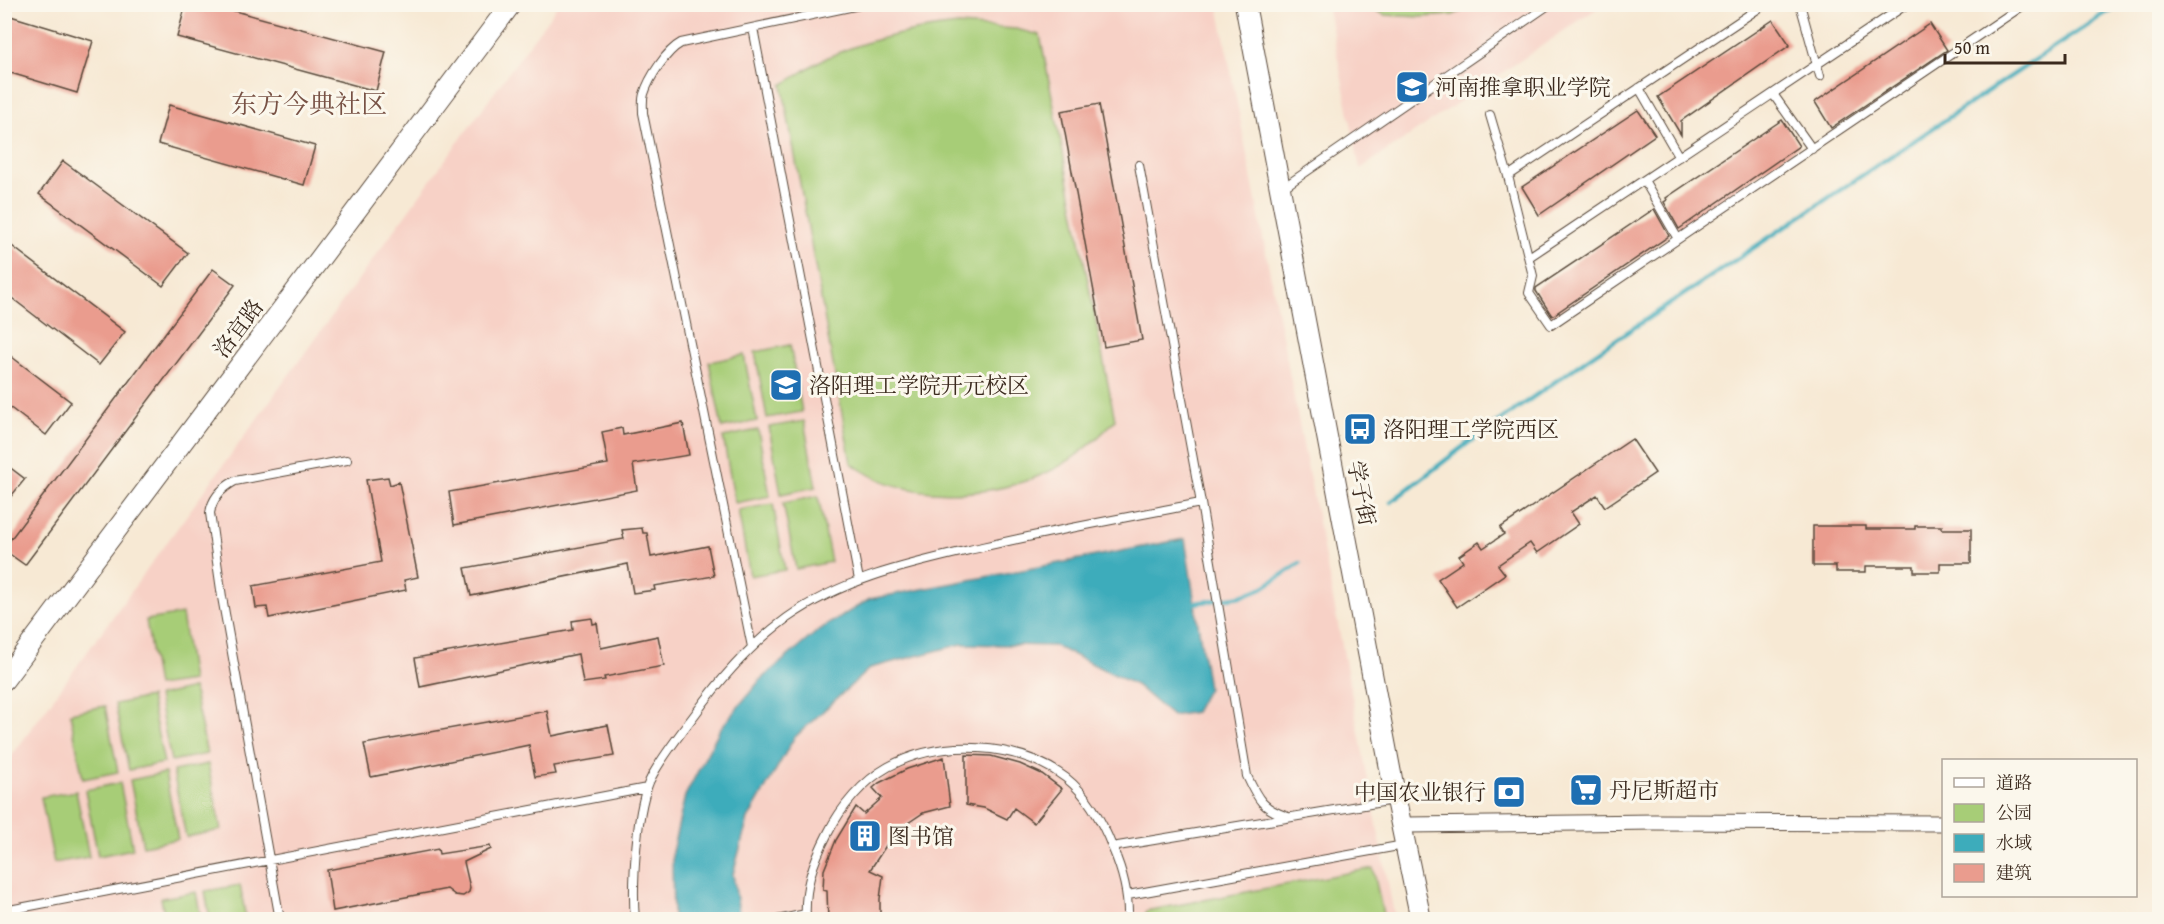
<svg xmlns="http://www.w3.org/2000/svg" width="2164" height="924" font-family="'Gentium Book Plus','Noto Serif SC',serif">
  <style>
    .built { fill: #f7d1c6 }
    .green { fill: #a7cd77; stroke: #717c4a; stroke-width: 1.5 }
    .water { fill: #3dacbb; stroke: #3c6b6c; stroke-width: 1.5 }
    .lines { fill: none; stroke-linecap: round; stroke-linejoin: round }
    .stream { stroke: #3dacbb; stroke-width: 4.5 }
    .building { fill: #ea9c8e }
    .service-casing { stroke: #574739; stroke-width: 10 }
    .minor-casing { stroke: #574739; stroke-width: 17 }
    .tertiary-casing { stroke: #574739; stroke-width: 22 }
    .service { stroke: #fff; stroke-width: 8 }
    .minor { stroke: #fff; stroke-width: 15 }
    .tertiary { stroke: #fff; stroke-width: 20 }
    .labels { text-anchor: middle; stroke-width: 6; stroke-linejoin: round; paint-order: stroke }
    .poi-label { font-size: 22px; fill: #3b2a1e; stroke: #fbf7ec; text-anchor: start }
    .street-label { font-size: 22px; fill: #3b2a1e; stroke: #fbf7ec }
    .quarter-label { font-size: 26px; fill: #785245; stroke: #fbf7ec }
  </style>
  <rect width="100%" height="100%" fill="#fbf7ec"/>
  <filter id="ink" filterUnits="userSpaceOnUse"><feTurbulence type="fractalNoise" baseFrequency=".0167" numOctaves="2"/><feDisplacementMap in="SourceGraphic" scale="12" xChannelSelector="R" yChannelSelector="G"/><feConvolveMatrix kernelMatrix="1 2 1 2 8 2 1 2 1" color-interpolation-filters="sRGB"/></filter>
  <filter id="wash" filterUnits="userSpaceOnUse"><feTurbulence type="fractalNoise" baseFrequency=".008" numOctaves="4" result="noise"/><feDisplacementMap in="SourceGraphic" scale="24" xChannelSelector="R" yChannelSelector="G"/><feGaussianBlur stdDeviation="1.35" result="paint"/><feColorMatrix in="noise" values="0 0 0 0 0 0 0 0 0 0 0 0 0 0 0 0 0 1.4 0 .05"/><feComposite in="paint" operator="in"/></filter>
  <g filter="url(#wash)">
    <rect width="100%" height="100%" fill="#f7e9d4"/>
    <path class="built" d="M1327,4l275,1 -242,164z
      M558,5h660l177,914 -1390,1v-155z"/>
    <path class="green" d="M1364,5h111l-22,10 -32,2 -36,-2z
      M958,25l58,4 24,6 75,385c-20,22 -42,41 -69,53 -58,26 -143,30 -195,-10l-69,-378c12,-7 24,-16 36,-23 43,-22 92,-32 140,-37z
      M790,345l12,67 -35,6 -12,-66z
      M744,355l13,66 -35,7 -13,-66z
      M804,421l12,66 -35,7 -12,-67z
      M758,430l12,66 -35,7 -12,-66z
      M818,496l13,66 -35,7 -13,-66z
      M773,504l12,66 -35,6 -12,-66z
      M182,614l10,67 -35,5 -11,-66z
      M193,688l14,66 -36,7 -13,-65z
      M150,697l14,66 -35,7 -14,-66z
      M105,706l13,66 -35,7 -13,-66z
      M208,764l13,66 -35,7 -13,-66z
      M165,773l13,66 -35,7 -13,-66z
      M120,783l13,66 -35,7 -13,-66z
      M76,791l13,66 -35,6 -13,-66z
      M1373,868l11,51h-239l1,-8z
      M240,885l6,34h-36l-5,-28z
      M196,892l5,27h-36l-4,-21z"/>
    <path class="water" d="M1185,539l23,149 -13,24 -23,4 -36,-31 -81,-39 -93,-2 -92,24 -76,70 -46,81 -15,55 7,45h-67l-1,-67 13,-56 35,-67 41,-50 59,-50 50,-30z"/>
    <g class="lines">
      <path class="stream" d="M1391,502l77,-59 125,-88 526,-351
        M1195,603l47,-7 22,-9 36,-24"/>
    </g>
    <g id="blocks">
      <path class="building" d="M186,4h23l177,48 -10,39 -199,-54z
        M4,14l89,27 -16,52 -73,-22z
        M1773,20l17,25 -109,76v14l-23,-38z
        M1930,24l17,26 -116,78 -16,-26z
        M1099,104l43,236 -38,7 -43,-236z
        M169,105l146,41 -11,39 -146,-41z
        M1638,110l17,25 -116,80 -17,-28z
        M1782,120l17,26 -120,83 -15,-27 3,-2 -1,-2z
        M63,161l125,92 -25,33 -124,-92z
        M1654,209l15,27 -117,80 -16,-25v-3z
        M4,240l121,92 -26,33 -95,-73z
        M213,269l22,16 -210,280 -21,-15v-2z
        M4,351l67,51 -25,33 -42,-32z
        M683,423l6,32 -56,9 4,26 -183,35 -5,-33 159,-28 -6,-32 20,-4 1,7z
        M1632,439l23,34 -50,34 -8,-12 -26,17 8,12 -42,29 -7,-10 -32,22 7,9 -48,33 -19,-28 25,-17 -4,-6 20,-14 4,6 21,-14 -4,-6z
        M4,463l21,16 -21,26z
        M388,477l2,8 9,-3 19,95 -14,3 2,10 -137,28 -2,-11 -11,1 -3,-22 128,-24 -15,-82z
        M1813,526h53v3h49v-3h27v3h29v34h-31v9h-26v-6h-48v6h-30v-6h-23z
        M642,528l1,5h4l4,24 57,-11 6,30 -60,10 1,4 -22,3 -5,-29 -157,32 -6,-28 159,-29 -2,-9z
        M592,618l1,6 4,-1 4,25 57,-12 6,30 -60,11 1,3 -22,3 -5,-29 -158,33 -5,-29 158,-28 -1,-9z
        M547,711l5,25 56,-11 6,31 -60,10 2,8 -21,3 -6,-32 -158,32 -7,-33z
        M966,755l25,1 29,8 22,10 20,15 -28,34 -20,-15 -7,11 -23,-11 -18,-3z
        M944,757l6,49 -27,7 -18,12 -16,16 -19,29 13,6 -3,23v21h-52l-1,-29 -4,-1 1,-20 12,-30 20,-33 8,7 18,-16 -9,-10 6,-5 28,-14z
        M490,846l1,3 -27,13 6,26 -1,4 -6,4 -8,-1 -8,-6 -114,22 -6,-41 111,-21 1,5z"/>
    </g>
  </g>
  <g filter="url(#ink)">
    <use href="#blocks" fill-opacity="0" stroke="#574739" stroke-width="1.5"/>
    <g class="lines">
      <g class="service-casing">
        <path id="service" d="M1800,4l20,72
          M753,28l106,552
          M1639,88l40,69
          M1773,94l39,55
          M1490,115l18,61 257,-172
          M1139,165l62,338 46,273c11,24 16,33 41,41
          M1508,176l25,100 -4,17 22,32 474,-321
          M1644,180l34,59
          M1281,187l6,-2 263,-181
          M1529,257l378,-253
          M752,647l-109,-534c0,-7 -1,-13 1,-19 5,-16 22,-43 37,-51l183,-39
          M1112,847l282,-47
          M1128,895l276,-50
          M4,911l643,-123
          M280,920l-58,-323 -12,-84c2,-14 12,-25 25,-32l112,-21
          M635,920c-3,-35 1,-115 17,-144 12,-22 29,-43 44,-63 26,-36 55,-69 91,-95 58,-41 127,-55 195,-71 73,-17 146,-30 219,-44
          M777,920l29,-6
          M806,920c-2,-33 7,-58 22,-87 13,-26 35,-52 60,-66 53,-29 130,-25 178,11 23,18 37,45 47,71 10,23 16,46 15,71"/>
      </g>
      <g class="minor-casing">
        <path id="minor" d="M1401,826l6,-1 247,-3 290,1"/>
      </g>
      <g class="tertiary-casing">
        <path id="tertiary" d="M1245,4l151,796 25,120
          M4,680l507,-676"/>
      </g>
      <use href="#service" class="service"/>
      <use href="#minor" class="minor"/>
      <use href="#tertiary" class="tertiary"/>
    </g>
  </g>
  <defs>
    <g id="university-square" transform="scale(1.725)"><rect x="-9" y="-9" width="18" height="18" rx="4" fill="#1f6fb2" stroke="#fbf7ec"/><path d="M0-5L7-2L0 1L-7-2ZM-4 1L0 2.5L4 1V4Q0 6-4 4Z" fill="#fff"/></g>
    <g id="bus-square" transform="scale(1.725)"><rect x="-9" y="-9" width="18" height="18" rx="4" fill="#1f6fb2" stroke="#fbf7ec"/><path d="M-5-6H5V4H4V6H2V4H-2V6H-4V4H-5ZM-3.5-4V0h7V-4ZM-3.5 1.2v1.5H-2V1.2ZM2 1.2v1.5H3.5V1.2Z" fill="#fff"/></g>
    <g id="supermarket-square" transform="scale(1.725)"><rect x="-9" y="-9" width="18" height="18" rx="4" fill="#1f6fb2" stroke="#fbf7ec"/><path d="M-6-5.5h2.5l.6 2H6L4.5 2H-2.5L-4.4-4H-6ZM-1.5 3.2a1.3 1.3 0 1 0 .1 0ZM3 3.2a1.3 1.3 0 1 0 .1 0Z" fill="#fff"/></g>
    <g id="bank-square" transform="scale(1.725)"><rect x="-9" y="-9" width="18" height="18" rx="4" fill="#1f6fb2" stroke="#fbf7ec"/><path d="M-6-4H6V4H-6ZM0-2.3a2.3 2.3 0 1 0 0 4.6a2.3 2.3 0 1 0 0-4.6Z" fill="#fff"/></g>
    <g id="building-square" transform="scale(1.725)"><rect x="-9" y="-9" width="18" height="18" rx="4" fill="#1f6fb2" stroke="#fbf7ec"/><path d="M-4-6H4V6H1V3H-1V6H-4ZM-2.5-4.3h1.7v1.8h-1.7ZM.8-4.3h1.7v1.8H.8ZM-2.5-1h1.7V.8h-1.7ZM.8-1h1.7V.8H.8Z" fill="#fff"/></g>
  </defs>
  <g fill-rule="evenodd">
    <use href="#university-square" x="1412" y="87"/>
    <use href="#university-square" x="786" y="385"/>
    <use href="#bus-square" x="1360" y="429"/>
    <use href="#supermarket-square" x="1586" y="790"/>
    <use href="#bank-square" x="1509" y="792"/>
    <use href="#building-square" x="865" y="836"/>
  </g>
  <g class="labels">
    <g class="poi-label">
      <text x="1435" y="95">河南推拿职业学院</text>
      <text x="809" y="393">洛阳理工学院开元校区</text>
      <text x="1383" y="437">洛阳理工学院西区</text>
      <text x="1609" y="798">丹尼斯超市</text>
      <text x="1486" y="800" text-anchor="end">中国农业银行</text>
      <text x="888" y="844">图书馆</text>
    </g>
    <g class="street-label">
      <text transform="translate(238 328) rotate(-53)" y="8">洛宜路</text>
      <text transform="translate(1362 493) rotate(79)" y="8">学子街</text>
    </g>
    <g class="quarter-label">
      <text x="309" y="113">东方今典社区</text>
    </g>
  </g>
  <rect width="2164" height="924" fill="none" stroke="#fbf7ec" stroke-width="24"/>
  <rect x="1942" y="759" width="195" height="138" fill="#fbf7ec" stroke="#aea59a" stroke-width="1.5"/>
  <rect x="1954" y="778" width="30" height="9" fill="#ffffff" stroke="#aea59a" stroke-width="1.5"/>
  <text x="1996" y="789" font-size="18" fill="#3b2a1e">道路</text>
  <rect x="1954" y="804" width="30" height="18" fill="#a7cd77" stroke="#aea59a" stroke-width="1.5"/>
  <text x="1996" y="819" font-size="18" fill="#3b2a1e">公园</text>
  <rect x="1954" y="834" width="30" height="18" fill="#3dacbb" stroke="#aea59a" stroke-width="1.5"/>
  <text x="1996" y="849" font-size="18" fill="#3b2a1e">水域</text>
  <rect x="1954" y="864" width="30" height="18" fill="#ea9c8e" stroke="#aea59a" stroke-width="1.5"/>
  <text x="1996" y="879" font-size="18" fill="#3b2a1e">建筑</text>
  <path d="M1945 54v9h120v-9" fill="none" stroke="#3b2a1e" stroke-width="3"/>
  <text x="1954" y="54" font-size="18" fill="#3b2a1e" stroke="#fbf7ec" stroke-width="4.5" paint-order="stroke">50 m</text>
</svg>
